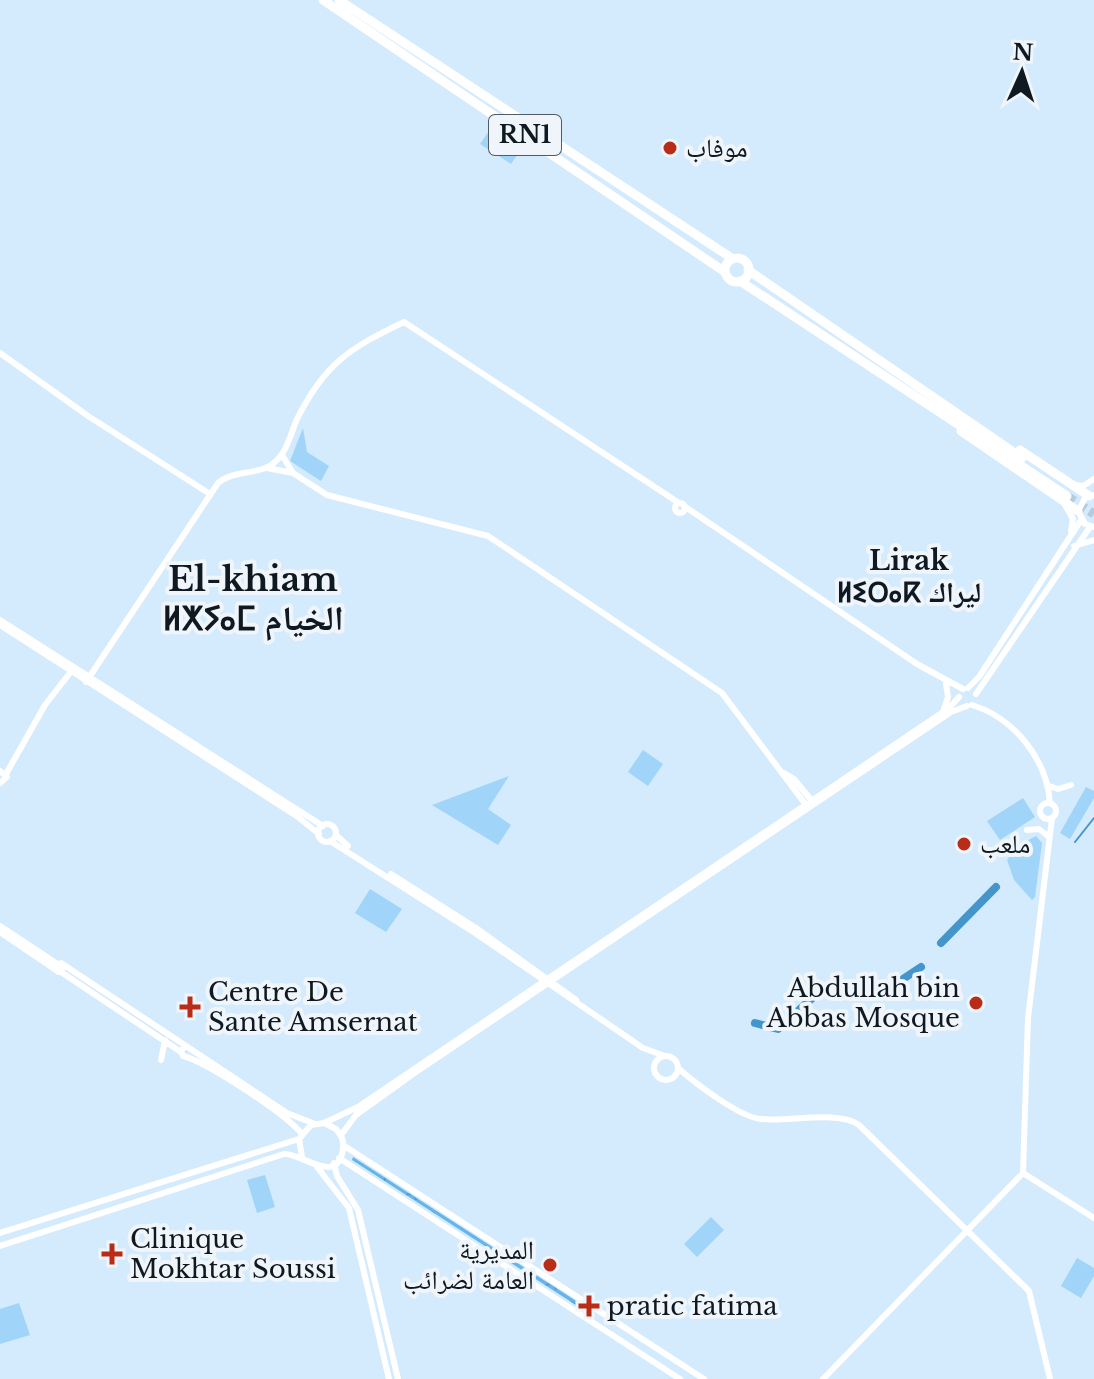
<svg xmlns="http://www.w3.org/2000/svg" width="1094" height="1379" font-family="'Libre Baskerville','Noto Naskh Arabic','Noto Sans Tifinagh',serif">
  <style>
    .forest { fill: url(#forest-crowns) }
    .park { fill: #a0d4f8 }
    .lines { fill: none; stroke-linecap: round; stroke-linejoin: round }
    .stream { stroke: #4495c9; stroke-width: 2 }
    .river { stroke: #4495c9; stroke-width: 8 }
    .highway-tunnel { stroke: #b5ccdc; stroke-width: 9; stroke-dasharray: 9 4.5; stroke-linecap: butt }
    .secondary { stroke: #fff; stroke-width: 6 }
    .highway { stroke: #fff; stroke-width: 9 }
    .poi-dot { fill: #b92c17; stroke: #eff5fa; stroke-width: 3 }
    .labels { text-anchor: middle; stroke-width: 8; stroke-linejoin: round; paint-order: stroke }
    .shield { fill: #eff5fa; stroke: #525b62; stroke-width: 2 }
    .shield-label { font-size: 24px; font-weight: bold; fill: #0e1921 }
    .poi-label { font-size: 26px; fill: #0e1921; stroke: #eff5fa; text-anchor: start }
    .neighbourhood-label { font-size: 28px; font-weight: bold; fill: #0e1921; stroke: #eff5fa }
    .district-label { font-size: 34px; font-weight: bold; fill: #0e1921; stroke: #eff5fa }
  </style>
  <defs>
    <pattern id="forest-crowns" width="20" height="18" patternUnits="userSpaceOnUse" patternTransform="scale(2)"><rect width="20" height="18" fill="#65b5ea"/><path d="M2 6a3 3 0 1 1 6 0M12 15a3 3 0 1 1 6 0" fill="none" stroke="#569bc8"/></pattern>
  </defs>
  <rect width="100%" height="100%" fill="#d3ebfd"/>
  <path class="forest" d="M353,1157l231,149 -2,3 -230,-149z"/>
  <path class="park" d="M491,128l31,20 -11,16 -31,-20z
    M303,428l4,24 22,14 -8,15 -31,-20z
    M643,750l20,14 -15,22 -20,-14z
    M509,776l-21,33 23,16 -13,20 -66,-40z
    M1086,787l8,4v7l-24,41 -10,-6z
    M1023,798l12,19 -35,23 -13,-19z
    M1036,836l6,7 -7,54 -3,3 -18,-20 -7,-20 12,-15z
    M370,889l32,20 -16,23 -31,-19z
    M265,1175l10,32 -18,6 -10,-33z
    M711,1217l13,13 -27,27 -13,-13z
    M1077,1258l17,10v8l-13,22 -20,-12z
    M19,1303l11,32 -30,9v-35z"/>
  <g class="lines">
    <path class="stream" d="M1075,842l19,-24"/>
    <path class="river" d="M941,943l55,-56
      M755,1023l23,6 41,-37 17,-7 46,8 39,-26"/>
    <path class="highway-tunnel" d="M1067,496l27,18"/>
    <path class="secondary" d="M0,353l88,63 122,78
      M282,455l11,18
      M267,468l26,5 34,22 161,41 234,157 84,112
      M1076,485l7,1 11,-7
      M1094,495l-9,3 -7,13 7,13 9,3
      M675 508a5 5 0 1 1 10 0a5 5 0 1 1-10 0Z
      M1065,505l8,14 -2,12
      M684,506l233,158 46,25
      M1074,546l20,-6
      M0,620l323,206
      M0,625l298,192 21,17
      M86,682l132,-199c16,-14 42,-7 57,-21 12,-10 16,-29 22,-43 28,-56 53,-71 107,-97l275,181
      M968,688l11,-11 102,-157
      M976,694l114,-167
      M972,705c42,13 75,54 78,98
      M943,712l5,-15 -2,-13
      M0,771l7,6 -7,6
      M784,773l10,6 18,22
      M6,774l39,-69 28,-36
      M1049,786l9,3 13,-4
      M1040 811a8 8 0 1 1 16 0a8 8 0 1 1-16 0Z
      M318 833a9 9 0 1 1 18 0a9 9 0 1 1-18 0Z
      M1027,830l12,-1 9,7
      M336,835l12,11
      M330,841l145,92 168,115 22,8
      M391,874l85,54 100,72
      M0,926l56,37
      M0,932l53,36
      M64,967l-6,5 -5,-4 8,-5 226,150 28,11
      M61,972l120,80
      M185,1046l-4,5 2,5c24,6 103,58 119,78
      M654 1068a12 12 0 1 1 24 0a12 12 0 1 1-24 0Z
      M161,1060l4,-20
      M678,1068c17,15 61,49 83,51 26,3 78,-9 98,6l170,166 21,88
      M341,1135l15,-20 57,-41 538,-362 16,-6
      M343,1145l361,234
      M302,1157l-3,-18 12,-14 13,-2 34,-16 591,-399 10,-11
      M339,1158l341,221
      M334,1163l3,13 21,34 40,169
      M317,1167l32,41 40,171
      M1023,1173l71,45
      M0,1233l299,-94
      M0,1246l284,-92c16,-2 55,34 59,-6 1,-8 -2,-13 -7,-19l-12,-6
      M823,1379l200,-206 5,-155 24,-200"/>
    <path class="highway" d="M323,0l402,272
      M339,0l394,259
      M725 270a12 12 0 1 1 24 0a12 12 0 1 1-24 0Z
      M748,270l274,188
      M740,281l327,215
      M961,431l117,80
      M1020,450l69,46"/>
  </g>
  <g class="poi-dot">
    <circle cx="670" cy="148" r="8"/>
    <circle cx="964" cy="844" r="8"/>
    <circle cx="976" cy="1003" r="8"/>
    <path d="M186 995h8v8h8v8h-8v8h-8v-8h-8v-8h8z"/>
    <path d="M108 1242h8v8h8v8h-8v8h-8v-8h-8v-8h8z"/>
    <circle cx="550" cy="1265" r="8"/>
    <path d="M585 1294h8v8h8v8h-8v8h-8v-8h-8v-8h8z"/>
  </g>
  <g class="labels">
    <rect class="shield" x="489" y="115" width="72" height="40" rx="6"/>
    <g class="shield-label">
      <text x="525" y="143">RN1</text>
    </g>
    <g class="poi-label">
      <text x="686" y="157">موفاب</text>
      <text x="980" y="853">ملعب</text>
      <text x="960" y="997" text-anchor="end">Abdullah bin<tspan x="960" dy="30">Abbas Mosque</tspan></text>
      <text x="208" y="1001">Centre De<tspan x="208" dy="30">Sante Amsernat</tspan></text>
      <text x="130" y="1248">Clinique<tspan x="130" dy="30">Mokhtar Soussi</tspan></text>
      <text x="534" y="1259" text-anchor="end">المديرية<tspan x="534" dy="30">العامة لضرائب</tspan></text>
      <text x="607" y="1315">pratic fatima</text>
    </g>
    <g class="neighbourhood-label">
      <text x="909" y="570">Lirak<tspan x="909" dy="32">ⵍⵉⵔⴰⴽ ليراك</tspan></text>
    </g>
    <g class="district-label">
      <text x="253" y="591">El-khiam<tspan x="253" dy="39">ⵍⵅⵢⴰⵎ الخيام</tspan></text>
    </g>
  </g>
  <g transform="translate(1022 72) rotate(3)" stroke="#eff5fa" stroke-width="6" paint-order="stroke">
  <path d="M0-6L14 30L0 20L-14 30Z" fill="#0e1921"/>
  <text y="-12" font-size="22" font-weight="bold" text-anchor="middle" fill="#0e1921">N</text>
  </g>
</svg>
